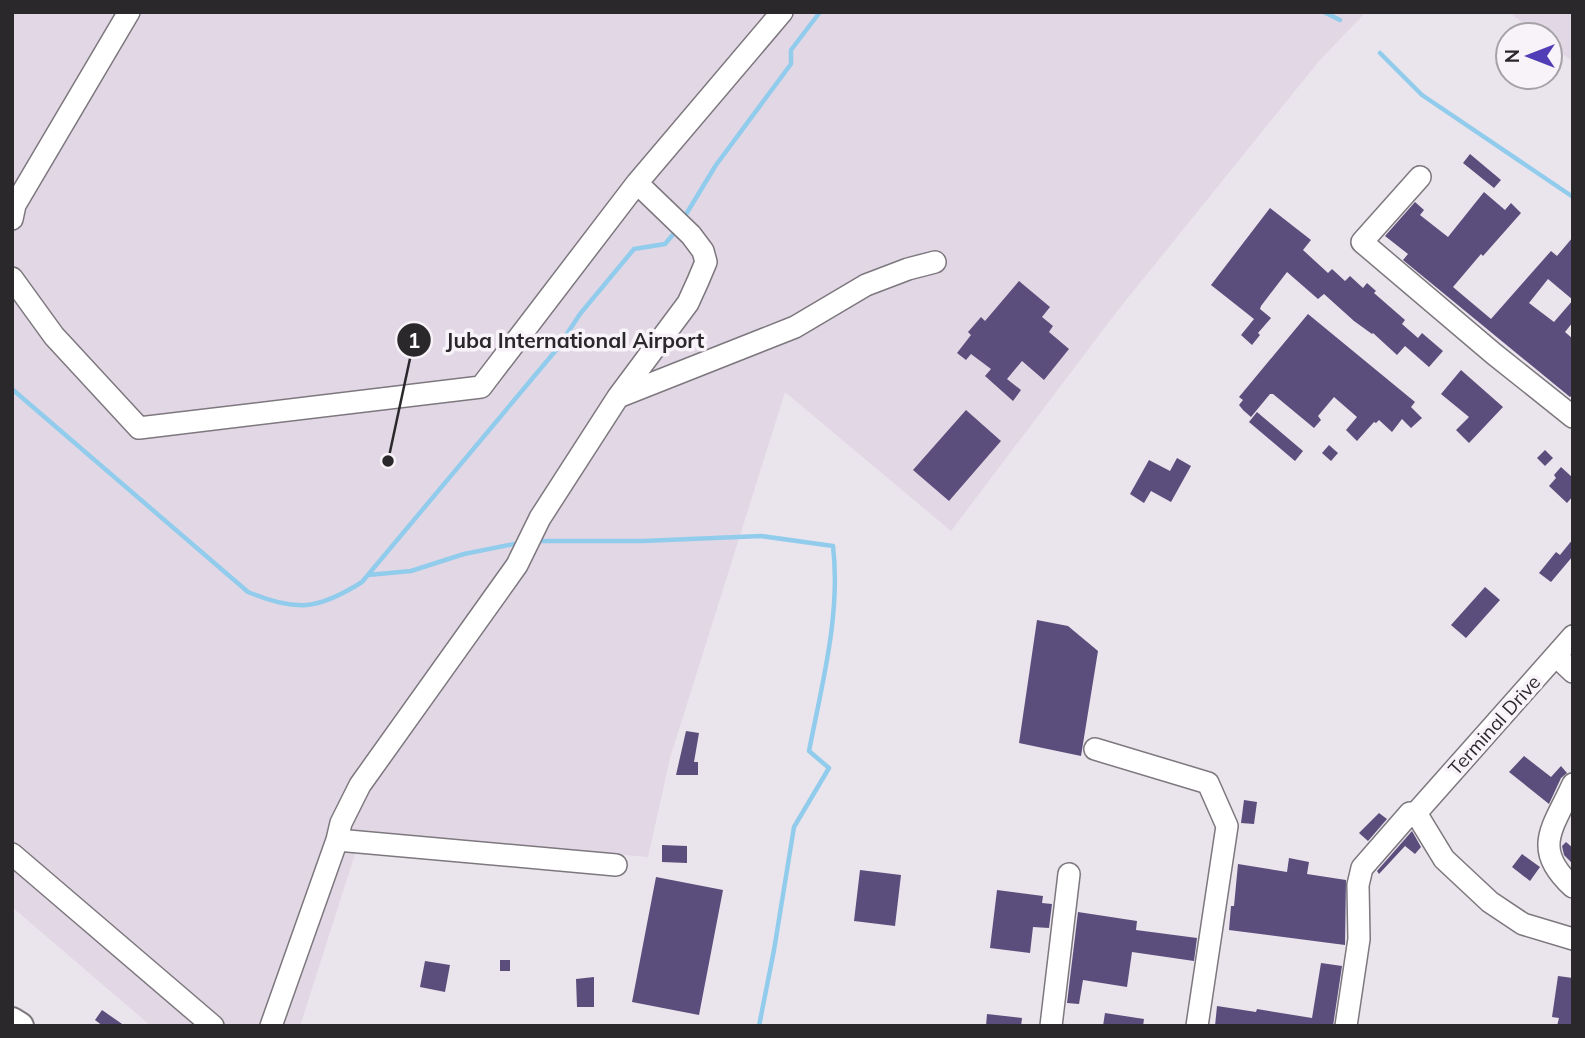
<svg xmlns="http://www.w3.org/2000/svg" width="1585" height="1038" font-family="Mulish,sans-serif">
  <style>
    .built { fill: #e2d7e5 }
    .lines { fill: none; stroke-linecap: round; stroke-linejoin: round }
    .stream { stroke: #92ccec; stroke-width: 4.5 }
    .building { fill: #5b4e7c; fill-rule: evenodd }
    .minor-casing { stroke: #7d777e; stroke-width: 24 }
    .major-casing { stroke: #7d777e; stroke-width: 30 }
    .minor { stroke: #fff; stroke-width: 21 }
    .major { stroke: #fff; stroke-width: 26 }
    .labels { text-anchor: middle; stroke-width: 7; stroke-linejoin: round; paint-order: stroke }
    .street-label { font-size: 19px; fill: #2a282b; stroke: #f8f2f9 }
    .leader { fill: none; stroke: #2a282b; stroke-width: 2.5 }
    .callout-dot { fill: #2a282b; stroke: #f8f2f9; stroke-width: 2.5 }
    .mark-label { font-size: 21px; text-anchor: middle; font-weight: bold; fill: #fff }
    .callout-label { font-size: 21px; text-anchor: middle; font-weight: bold; fill: #2a282b; stroke: #f8f2f9; stroke-width: 7; stroke-linejoin: round; paint-order: stroke }
  </style>
  <rect width="100%" height="100%" fill="#eae4ec"/>
  <path class="built" d="M12,12h1354l-47,49 -201,249 -167,221 -166,-139 -115,366 -22,99 -286,-25 -62,194h-149l-139,-119z
    M1509,12h64v50l-23,-18v-9h-12z"/>
  <g class="lines">
    <path class="stream" d="M1324,12l16,8
      M1380,53l42,42 151,102
      M685,216l31,-51 75,-101v-14l29,-38
      M12,389l236,203c48,20 70,18 114,-10l195,-233 23,-35 54,-65 31,-5 11,-13
      M540,541h103l118,-5 72,10c8,68 -11,138 -24,205l20,17 -35,59 -20,123 -15,76
      M368,575l43,-4 53,-17 50,-10"/>
  </g>
  <path class="building" d="M1470,154l31,26 -7,8 -31,-25z
    M1484,192l21,18 6,-7 10,10 -38,43 -2,-2 -28,33 38,32 60,-68 6,5 16,-19v85l-8,10 8,7v55l-3,3 -167,-137 5,-6 -23,-18 30,-34 9,8 -4,5 28,22zM1548,279l25,21 -19,22 -25,-19z
    M1270,208l41,32 -8,10 25,23 4,-4 13,12 5,-5 13,12 4,-5 9,8 -2,2 31,27 -3,4 16,14 4,-5 21,18 -14,16 -24,-21 -8,9 -24,-22 -1,1 -18,-13 -30,-27 -6,5 -31,-27 -26,34 -1,3 11,9 -13,15 2,2 -8,10 -11,-10 13,-16 -43,-34z
    M1019,281l31,26 -8,10 11,9 -4,6 20,17 -25,31 -22,-19 -15,18 14,11 -8,11 -28,-25 6,-7 -20,-15 -5,6 -9,-7 14,-18 -3,-3 13,-15 4,4z
    M1308,314l107,88 -4,5 11,11 -11,10 -9,-9 -10,13 -13,-12 -3,3 -2,-1 -17,19 -11,-11 11,-13 -23,-20 -16,19 3,4 -7,8 -41,-34h-3l-19,23 -8,-7 -4,-5 4,-5 -4,-3z
    M1461,370l42,37 -34,36 -13,-13 13,-13 -28,-23z
    M966,410l35,31 -52,60 -36,-31z
    M1257,412l46,39 -8,10 -46,-39z
    M1329,445l9,8 -7,8 -9,-8z
    M1545,450l8,8 -8,8 -8,-8z
    M1177,458l14,8 -20,36 -20,-11 -7,12 -14,-9 19,-34 21,11z
    M1561,467l12,11v18l-6,7 -18,-17 7,-8 -2,-3z
    M1573,539v17l-22,26 -12,-9 17,-21 4,3z
    M1485,587l15,13 -34,38 -15,-13z
    M1037,620l31,6 30,25 -17,105 -62,-13z
    M686,731l13,2 -5,29h4v13h-22z
    M1524,756l27,21 10,-11 6,7 -6,5 -12,26 -40,-32z
    M1244,800l13,2 -3,22 -13,-1z
    M1379,813l8,6 -19,22 -9,-8z
    M1412,831l9,16 -6,7 -10,-8 -26,28 -2,-3z
    M1566,842l7,6v16l-9,-9 -2,-9z
    M662,845l25,1v17l-25,-1z
    M1522,854l18,13 -10,14 -18,-14z
    M1289,858l20,4 -2,12 39,6 -1,65 -116,-15 2,-24h3l4,-42 49,8z
    M860,870l41,5 -6,51 -41,-5z
    M656,877l67,13 -24,125 -67,-13z
    M997,890l46,6 -1,7 10,1 -3,24 -16,-1 -3,26 -40,-5z
    M1078,912l59,9 -1,9 61,8 -3,23 -62,-9 -5,35 -44,-7 -4,24 -12,-1z
    M500,960h10v11h-10z
    M425,961l25,4 -5,27 -25,-5z
    M1321,963l21,3 -9,60h-118l2,-20 39,6 1,-3 55,9z
    M1558,976l15,2v48h-16l2,-8 -7,-1z
    M594,977v30h-17l-1,-28z
    M102,1010l23,16h-22l-8,-6z
    M1105,1013l39,6 -1,7h-40z
    M987,1014l35,4 -1,8h-35z"/>
  <g class="lines">
    <g class="minor-casing">
      <path id="minor" d="M1420,177l-58,65 132,112 79,63
        M12,219l3,-14 114,-193
        M12,278l42,58 85,92 342,-41 156,-204 145,-171
        M618,397l177,-70 71,-42 42,-16 27,-7
        M1556,656l17,16
        M1095,749l113,34 19,43 -30,200
        M1573,784c-19,43 -43,64 0,103
        M1416,813l28,46 46,43 33,22 50,15
        M337,840l279,25
        M12,854l201,172
        M271,1026l66,-186 4,-17 19,-38 157,-220 23,-47 78,-121 70,-94 10,-22 8,-19 -3,-11 -12,-16 -54,-52
        M1051,1026l18,-152
        M1346,1026l13,-87 -1,-54 4,-17 48,-55h6l157,-177"/>
    </g>
    <g class="major-casing">
      <path id="major" d="M12,1021l8,5"/>
    </g>
    <use href="#minor" class="minor"/>
    <use href="#major" class="major"/>
  </g>
  <g class="labels">
    <g class="street-label">
      <text transform="translate(1494 725) rotate(-48)" y="7">Terminal Drive</text>
    </g>
  </g>
  <path class="leader" d="M388 461L414 340"/>
  <g class="callout-dot">
    <circle cx="388" cy="461" r="7"/>
    <circle cx="414" cy="340" r="18"/>
  </g>
  <g class="mark-label">
    <text x="414" y="348">1</text>
  </g>
  <g class="callout-label">
    <text x="575" y="348">Juba International Airport</text>
  </g>
  <rect width="1585" height="1038" fill="none" stroke="#2a282b" stroke-width="28"/>
  <g transform="translate(1529 56) rotate(270)"><circle r="33" fill="#f8f2f9" stroke="#a6a1a7" stroke-width="2"/>
  <path d="M0-5L12 26L0 18L-12 26Z" fill="#513eb6"/>
  <text y="-10" font-size="19" font-weight="bold" text-anchor="middle" fill="#2a282b">N</text>
  </g>
</svg>
